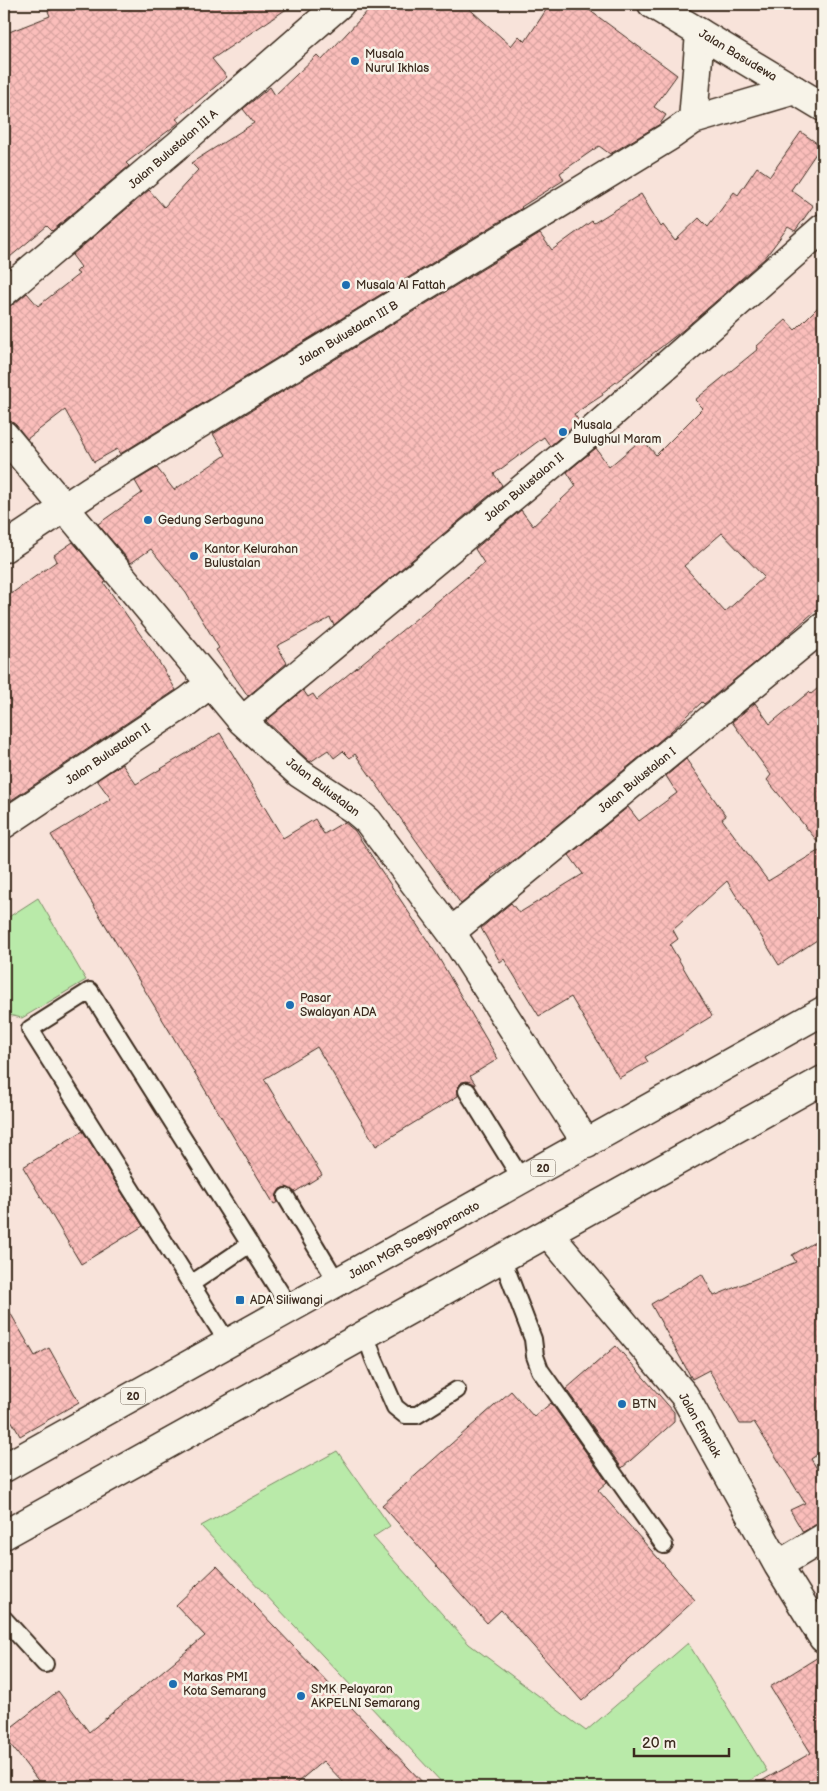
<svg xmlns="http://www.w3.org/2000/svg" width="827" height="1791" font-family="'Balsamiq Sans',sans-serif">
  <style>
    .green { fill: #b9eaa9; stroke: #7a8a64 }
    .building { fill: url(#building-cross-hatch); stroke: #3b2a1e; fill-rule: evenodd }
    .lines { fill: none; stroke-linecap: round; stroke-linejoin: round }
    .service-casing { stroke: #3b2a1e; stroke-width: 20 }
    .minor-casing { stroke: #3b2a1e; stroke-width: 31 }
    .tertiary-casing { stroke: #3b2a1e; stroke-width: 31 }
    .trunk-casing { stroke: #3b2a1e; stroke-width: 31 }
    .service { stroke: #f7f3e8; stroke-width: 16 }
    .minor { stroke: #f7f3e8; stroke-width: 28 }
    .tertiary { stroke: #f7f3e8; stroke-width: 28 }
    .trunk { stroke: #f7f3e8; stroke-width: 28 }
    .poi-dot { fill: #1f6fb2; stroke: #f7f3e8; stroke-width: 2 }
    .labels { text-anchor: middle; stroke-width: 5; stroke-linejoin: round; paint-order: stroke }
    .shield { fill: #f7f3e8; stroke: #73665b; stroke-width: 1 }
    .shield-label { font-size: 11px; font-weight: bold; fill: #3b2a1e }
    .poi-label { font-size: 12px; fill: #3b2a1e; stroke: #f7f3e8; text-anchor: start }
    .street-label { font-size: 12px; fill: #3b2a1e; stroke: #f7f3e8 }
  </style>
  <defs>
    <pattern id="building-cross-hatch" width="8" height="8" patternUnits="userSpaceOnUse" patternTransform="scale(1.25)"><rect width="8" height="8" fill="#fbbebb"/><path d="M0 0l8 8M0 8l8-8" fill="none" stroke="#d8a3a0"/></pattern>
  </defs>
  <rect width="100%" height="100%" fill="#f8e3da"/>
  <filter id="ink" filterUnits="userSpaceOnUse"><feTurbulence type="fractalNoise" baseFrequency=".02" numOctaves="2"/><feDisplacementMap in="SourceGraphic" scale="10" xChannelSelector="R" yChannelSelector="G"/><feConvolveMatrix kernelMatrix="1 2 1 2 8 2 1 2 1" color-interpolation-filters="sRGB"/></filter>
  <g filter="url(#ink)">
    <path class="green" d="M38,898l48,82 -64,38 -18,-4v-94z
      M337,1451l53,75 -17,11 96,107 117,87 102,-88 79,128 -29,16h-292l-245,-261z"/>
    <path class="building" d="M62,4h232l-82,55 15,18 -51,42 4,3 -54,41 3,3 -77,65 -5,-5 -43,36v-228l46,-18 -2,-5z
      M374,4h90l47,42 8,-10 6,6 25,-38h31l96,71 -23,32 12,8 -6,9 -50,30 -11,-8 -39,27 4,7 -43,27 1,1 -402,246 -3,-5 -23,13 -29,-52 -38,29 -11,-14 -6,-4 -6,-1v-113l10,-3 13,-11 11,13 41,-32 -3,-2 5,-5 -9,-12 77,-65 15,17 34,-37 -7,-7 63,-40 -11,-14 27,-22 5,8 42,-40 5,5z
      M801,132l20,14 -30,44 22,16 -18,25 -7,-4 -23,31 -82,72 -81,63 1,2 -29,19 5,7 -29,25 -6,-9 -50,37 8,11 -168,140 -4,-7 -53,28 10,17 -39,33 -32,-46 3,-2 -33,-55 -35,-44 -20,14 -33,-39 44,-31 -7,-12 22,-13 17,22 52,-35 -13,-21 327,-200 12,16 40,-29 2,2 47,-29 20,33 2,-2 12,16 24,-23 9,9 26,-35 4,3 19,-28 13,9z
      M823,302v302l-52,46 -67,54 -2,-2 -33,31 -152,125 -25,18 1,1 -32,27 -106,-150 -5,4 -7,-7 -9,7 -6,-8 -18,12 -44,-41 37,-31 5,7 5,-3 4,6 167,-137 -9,-14 46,-39 12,16 43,-40 -9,-14 29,-24 13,19 33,-28 14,16 47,-47 -8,-8 63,-51 -1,-3 29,-26 9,10zM722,533l42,44 -39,35 -41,-46z
      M73,542l33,40 -2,1 50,71 22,36 -172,115v-206l53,-38 -3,-6z
      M823,684v164l-56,-68 4,-5 -39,-53 23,-19 15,21 39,-32 2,2z
      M220,733l63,105 32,-19 9,15 20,-12 11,9 82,124 61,104 -28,17 6,9 -9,-4 -5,1 -4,5v9l-82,50 -59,-99 -53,32 58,96 -27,17 -9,-5 -6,2 -4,8 2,5 -4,2 -223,-369 60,-36 -14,-19 25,-16 14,20z
      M686,759l40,57 -4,3 46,62 55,-33v88l-44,29 -52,-84 -54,49 5,9 -8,6 42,71 -67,41 3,5 -29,16 -48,-81 -32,19 -35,-57 -4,3 -19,-34 30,-25 8,10 64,-39 -14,-19 59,-48 11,14 38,-28 -11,-17z
      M83,1131l60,95 -62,38 -58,-97z
      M815,1242l6,10 2,-1v200l-12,8 12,19v44l-8,3 -12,7 -13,-22 15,-7 -51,-81 -3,2h-11l-31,-54 -17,9 -41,-75 51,-30 12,22 82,-34 -4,-7z
      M4,1302l31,54 14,-8 30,54 -59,34 -16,-29z
      M616,1346l58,66v10l-52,46 -56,-79z
      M511,1391l23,26 17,-14 56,79 -9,8 97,110 -113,101 -81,-91 -14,13 -105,-118z
      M217,1566l210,221h-79l-25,-26 -31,26h-249l-39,-51v-3l54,-42 31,41 116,-96 -29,-31z
      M823,1654v133h-72l60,-34 -41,-66z"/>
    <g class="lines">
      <g class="service-casing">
        <path id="service" d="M467,1091l55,89
          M286,1197l51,85
          M502,1258l31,81 2,17 5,14 124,175
          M191,1284l59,-40
          M365,1333l9,26 21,48 10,8h12l40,-25
          M228,1343l-198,-314 60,-38 200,317
          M4,1619l41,45"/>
      </g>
      <g class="minor-casing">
        <path id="minor" d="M693,120l7,-87
          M4,292l174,-147 162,-141
          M4,435l238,286 57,52 56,37 13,11 83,111 136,212
          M4,548l87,-58 579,-354 23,-16 102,-30
          M242,721l343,-284 238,-209
          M4,824l184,-123 23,-18
          M451,932l372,-305
          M548,1233l136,162 94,170 45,73
          M778,1565l45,-27"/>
      </g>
      <g class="tertiary-casing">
        <path id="tertiary" d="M652,4l171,103"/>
      </g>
      <g class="trunk-casing">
        <path id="trunk" d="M4,1468l819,-457
          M4,1535l819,-455"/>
      </g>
      <use href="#service" class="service"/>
      <use href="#minor" class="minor"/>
      <use href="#tertiary" class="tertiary"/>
      <use href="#trunk" class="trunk"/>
    </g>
  </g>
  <g class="poi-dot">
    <circle cx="355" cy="61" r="5"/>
    <circle cx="346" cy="285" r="5"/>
    <circle cx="563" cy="432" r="5"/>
    <circle cx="148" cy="520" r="5"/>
    <circle cx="194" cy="556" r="5"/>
    <circle cx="290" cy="1005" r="5"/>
    <rect x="235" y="1295" width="10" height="10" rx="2.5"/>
    <circle cx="622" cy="1404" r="5"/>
    <circle cx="173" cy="1684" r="5"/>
    <circle cx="301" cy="1696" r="5"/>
  </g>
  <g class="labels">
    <g class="shield">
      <rect x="530.5" y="1159.5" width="25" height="17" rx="4"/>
      <rect x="120.5" y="1387.5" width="25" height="17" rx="4"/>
    </g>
    <g class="shield-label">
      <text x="543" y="1172">20</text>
      <text x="133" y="1400">20</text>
    </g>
    <g class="poi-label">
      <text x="365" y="58">Musala<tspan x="365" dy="14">Nurul Ikhlas</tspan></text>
      <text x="356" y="289">Musala Al Fattah</text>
      <text x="573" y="429">Musala<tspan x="573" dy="14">Bulughul Maram</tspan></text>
      <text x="158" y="524">Gedung Serbaguna</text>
      <text x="204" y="553">Kantor Kelurahan<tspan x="204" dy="14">Bulustalan</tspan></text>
      <text x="300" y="1002">Pasar<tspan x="300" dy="14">Swalayan ADA</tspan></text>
      <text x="250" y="1304">ADA Siliwangi</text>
      <text x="632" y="1408">BTN</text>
      <text x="183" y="1681">Markas PMI<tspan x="183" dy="14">Kota Semarang</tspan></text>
      <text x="311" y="1693">SMK Pelayaran<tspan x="311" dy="14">AKPELNI Semarang</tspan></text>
    </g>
    <g class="street-label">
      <text transform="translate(738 55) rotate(31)" y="4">Jalan Basudewa</text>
      <text transform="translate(173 149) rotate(-41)" y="4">Jalan Bulustalan III A</text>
      <text transform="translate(348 333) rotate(-31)" y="4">Jalan Bulustalan III B</text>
      <text transform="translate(524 487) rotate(-40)" y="4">Jalan Bulustalan II</text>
      <text transform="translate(108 754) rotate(-34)" y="4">Jalan Bulustalan II</text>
      <text transform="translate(637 780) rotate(-39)" y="4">Jalan Bulustalan I</text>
      <text transform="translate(323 787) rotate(37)" y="4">Jalan Bulustalan</text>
      <text transform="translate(414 1240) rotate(-29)" y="4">Jalan MGR Soegiyopranoto</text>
      <text transform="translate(700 1425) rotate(60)" y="4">Jalan Emplak</text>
    </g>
  </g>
  <rect width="827" height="1791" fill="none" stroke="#f7f3e8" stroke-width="20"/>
  <rect x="10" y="10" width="807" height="1771" fill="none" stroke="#3b2a1e" stroke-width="2" filter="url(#ink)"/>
  <path d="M634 1748v8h95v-8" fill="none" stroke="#3b2a1e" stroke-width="2.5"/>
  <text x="642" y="1748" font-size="15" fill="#3b2a1e" stroke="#f7f3e8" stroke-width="4" paint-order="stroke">20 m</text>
</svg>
